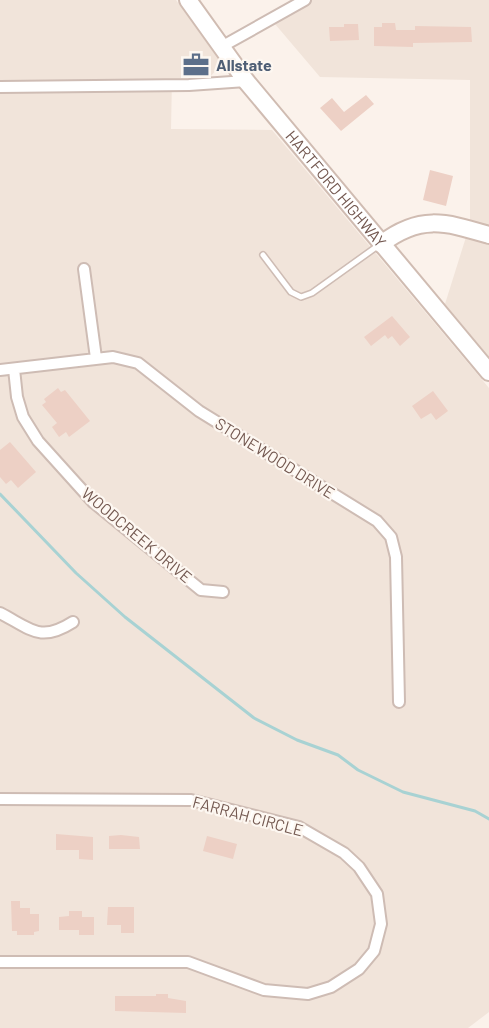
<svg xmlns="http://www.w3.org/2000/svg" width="489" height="1028" font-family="Barlow,sans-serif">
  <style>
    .residential { fill: #f1e4da }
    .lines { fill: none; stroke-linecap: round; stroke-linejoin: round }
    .stream { stroke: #a8d2d3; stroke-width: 3 }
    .building { fill: #edd0c5 }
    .lane-casing { stroke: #cebcb4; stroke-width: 8 }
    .street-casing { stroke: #cebcb4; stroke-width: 14 }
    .secondary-casing { stroke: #d0bcb2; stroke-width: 20 }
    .lane { stroke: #fff; stroke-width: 5 }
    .street { stroke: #fff; stroke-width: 10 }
    .secondary { stroke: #fff; stroke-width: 16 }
    .labels { text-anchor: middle; stroke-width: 4.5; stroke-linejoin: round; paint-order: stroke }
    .service-label { font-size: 16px; font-weight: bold; fill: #4e5e75; stroke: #fdf7f1; text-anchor: start }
    .street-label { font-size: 16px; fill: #735850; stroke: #fdf7f1 }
  </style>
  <rect width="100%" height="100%" fill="#fbf2eb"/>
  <path class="residential" d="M0,0h176l43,60v7l-10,11 -5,1h-32l-1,50 101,1 217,258v624l-21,16h-468z
    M298,0h191v228l-19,-6v-142l-150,-3 -45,-53 27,-16z
    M466,237l23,6v114l-44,-53z"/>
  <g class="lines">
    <path class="stream" d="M0,494l76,79 49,44 129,101 43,22 41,15 20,15 45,22 72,19 14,8"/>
  </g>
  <path class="building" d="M382,23h13l1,7h19v-4l56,1 1,15 -59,1v4l-39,-1v-19h8z
    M344,24h14l1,16 -29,1 -1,-14h15z
    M366,95l8,9 -33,27 -21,-23 12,-10 12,14z
    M430,170l23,6 -7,30 -23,-6z
    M392,316l18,21 -10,9 -8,-10 -4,3 -3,-4 -14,11 -7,-9z
    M58,388l3,4 4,-2 25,31 -21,16 -3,-5 -7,5 -7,-10 5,-4 -15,-18 4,-3 -2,-3z
    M433,391l15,20 -12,9 -5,-7 -10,6 -9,-13z
    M10,442l26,30 -18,16 -7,-8 -5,4 -6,-7v-27z
    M56,834l37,3v23l-14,-1v-9h-23z
    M121,835l18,2 1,12h-31v-13z
    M207,836l30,8 -4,15 -30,-8z
    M11,901h9v7h10v6h9v17l-5,1v3h-17v-4h-5z
    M108,907h26v26h-13v-8h-14z
    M69,911h13v6h12v18h-15v-5h-20v-13l10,-1z
    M156,994h12v4l18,3v12l-71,-2v-15h41z"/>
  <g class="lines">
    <g class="lane-casing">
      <path id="lane" d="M263,255l28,37 10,5 11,-4 67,-48"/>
    </g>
    <g class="street-casing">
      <path id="street" d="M221,47l84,-47
        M0,87l189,-2 57,-4
        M84,269l12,89
        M14,369l3,28 6,20 15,24 55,61 108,88 22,2
        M0,370l113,-13 25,6 61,48 178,110 14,16 5,20 3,145
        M0,613c31,16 40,30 73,9
        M0,799l191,1 108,27 45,26 15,14 18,27 4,30 -7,27 -15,18 -28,18 -23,7 -44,-4 -76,-28h-188"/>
    </g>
    <g class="secondary-casing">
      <g id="secondary">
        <path id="s1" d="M188,0l58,81 243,291"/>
        <path d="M381,244c39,-30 64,-22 108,-9"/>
      </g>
    </g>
    <use href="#lane" class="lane"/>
    <use href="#street" class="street"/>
    <use href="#secondary" class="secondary"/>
  </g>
  <defs>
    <g id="office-bare" transform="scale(2.07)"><path d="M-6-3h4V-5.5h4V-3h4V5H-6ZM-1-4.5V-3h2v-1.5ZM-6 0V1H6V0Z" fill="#5c6f8a" stroke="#fdf7f1" stroke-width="2.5" paint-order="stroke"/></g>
  </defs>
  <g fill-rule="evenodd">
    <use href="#office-bare" x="196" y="65"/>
  </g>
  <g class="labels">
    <g class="service-label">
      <text x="216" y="71">Allstate</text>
    </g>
    <g class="street-label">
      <text dy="6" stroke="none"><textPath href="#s1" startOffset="240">HARTFORD HIGHWAY</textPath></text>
      <text transform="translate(275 458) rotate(32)" y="6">STONEWOOD DRIVE</text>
      <text transform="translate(137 535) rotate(40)" y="6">WOODCREEK DRIVE</text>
      <text transform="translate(248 816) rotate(15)" y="6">FARRAH CIRCLE</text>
    </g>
  </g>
</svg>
